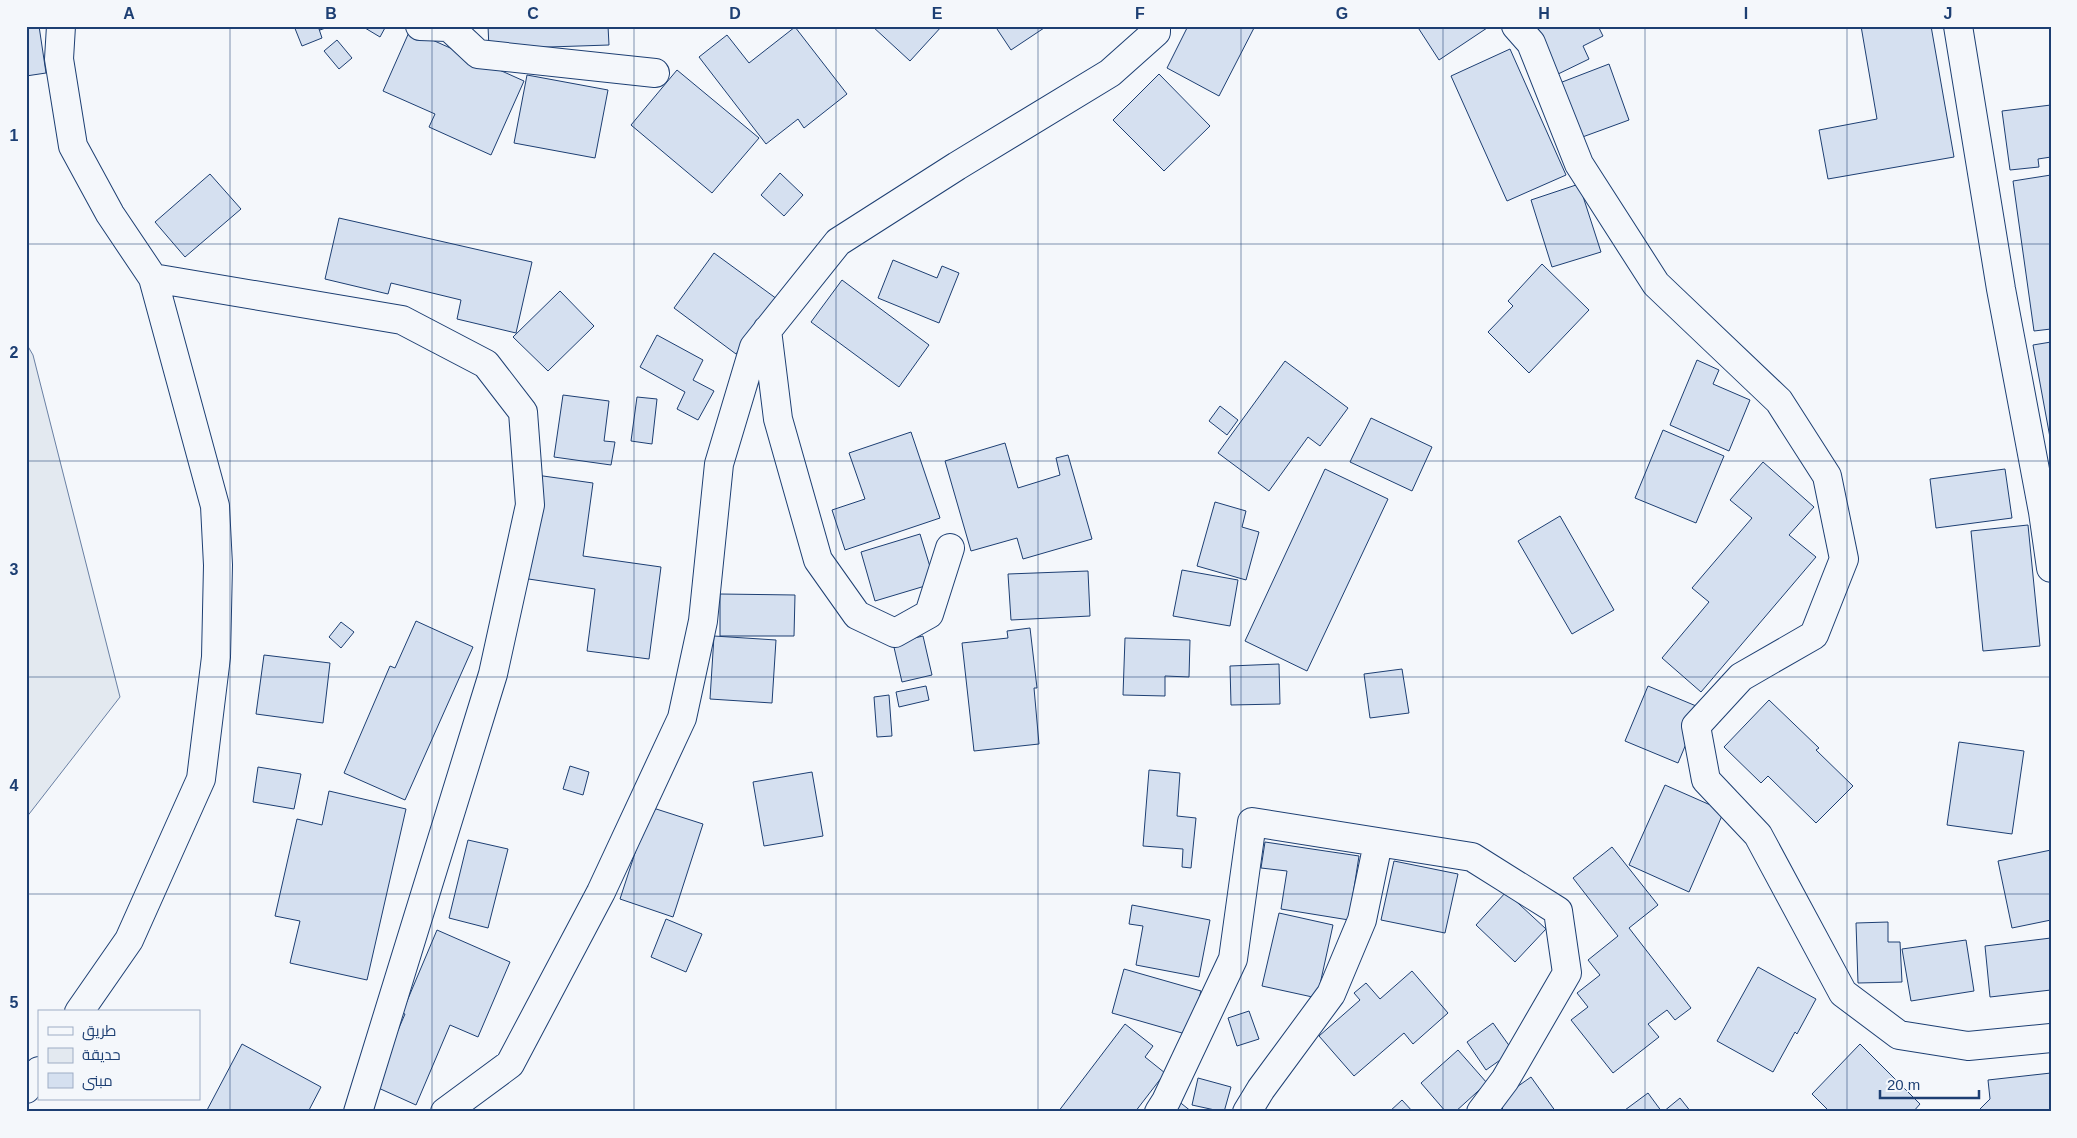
<svg xmlns="http://www.w3.org/2000/svg" width="2077" height="1138" font-family="Helvetica,Cairo,sans-serif">
  <style>
    .green { fill: #e3e9f0; stroke: #687fa3 }
    .building { fill: #d5e0f0; stroke: #1d3f73 }
    .lines { fill: none; stroke-linecap: round; stroke-linejoin: round }
    .street-casing { stroke: #1d3f73; stroke-width: 30 }
    .secondary-casing { stroke: #1d3f73; stroke-width: 30 }
    .street { stroke: #f4f7fb; stroke-width: 28 }
    .secondary { stroke: #f4f7fb; stroke-width: 28 }
    .grid { fill: none; stroke: #1d3f73; stroke-width: 1; stroke-opacity: 0.55 }
    .neatline { fill: none; stroke: #1d3f73; stroke-width: 2 }
    .grid-label { font-size: 16px; text-anchor: middle; font-weight: bold; fill: #1d3f73 }
  </style>
  <rect width="100%" height="100%" fill="#f4f7fb"/>
  <path class="green" d="M26,343l7,12 87,342 -94,121z"/>
  <path class="building" d="M26,26h13l7,47 -20,3z
    M294,26h24l4,12 -20,8z
    M319,26h12l-11,4z
    M366,26h20l-6,11 -15,-9z
    M488,26h120l1,19 -120,4z
    M872,26h70l-32,35z
    M995,26h52l-36,24z
    M1188,26h67l-36,70 -52,-28z
    M1417,26h73l-51,34z
    M1530,26h68l5,10 -20,10 6,13 -35,17z
    M1861,26h70l23,131 -126,22 -9,-49 58,-11z
    M795,27l52,67 -43,34 -6,-9 -32,25 -67,-87 28,-22 22,28z
    M410,30l114,51 -33,74 -62,-28 6,-13 -52,-23z
    M337,40l15,18 -13,11 -15,-18z
    M1510,49l56,126 -59,26 -56,-125z
    M1609,64l20,56 -52,19 -20,-55z
    M677,70l82,68 -47,55 -81,-68z
    M1159,74l51,52 -46,45 -51,-51z
    M527,75l81,15 -13,68 -81,-15z
    M2051,105v52l-13,2 1,8 -29,3 -8,-59z
    M780,173l23,22 -19,21 -23,-21z
    M210,174l31,35 -56,48 -30,-35z
    M2051,175v154l-17,2 -21,-150z
    M1579,184l22,68 -49,15 -21,-67z
    M339,218l193,44 -16,71 -59,-14 4,-19 -70,-17 -3,11 -63,-15z
    M714,253l63,46 -41,55 -62,-46z
    M893,260l44,18 5,-12 17,7 -20,50 -61,-25z
    M1542,264l47,46 -60,63 -41,-41 25,-26 -5,-5z
    M842,280l87,65 -30,42 -88,-65z
    M560,291l34,35 -46,45 -35,-34z
    M657,335l46,25 -10,20 21,11 -16,29 -21,-11 8,-17 -45,-25z
    M2051,342v101l-18,-98z
    M1697,360l22,10 -6,14 37,16 -21,51 -59,-26z
    M1285,361l63,47 -28,38 -12,-9 -39,54 -51,-38z
    M563,395l46,6 -5,40 11,1 -4,23 -57,-8z
    M637,397l20,2 -5,45 -21,-3z
    M1220,406l18,14 -11,15 -18,-14z
    M1371,418l61,29 -20,44 -62,-29z
    M1663,430l61,26 -28,67 -61,-25z
    M911,432l29,86 -95,32 -13,-40 33,-11 -16,-46z
    M1005,443l13,45 42,-13 -4,-17 12,-3 24,84 -69,20 -6,-21 -46,13 -26,-90z
    M1763,462l51,45 -25,28 27,22 -115,135 -39,-34 47,-56 -17,-14 60,-70 -22,-18z
    M1325,469l63,30 -81,172 -62,-30z
    M2005,469l7,49 -76,10 -6,-49z
    M536,475l57,8 -10,73 78,11 -12,92 -62,-8 8,-62 -73,-11z
    M1215,502l31,9 -4,16 17,5 -13,48 -49,-14z
    M1560,516l54,94 -42,24 -54,-93z
    M2028,525l12,121 -57,5 -12,-120z
    M920,534l15,49 -60,18 -14,-49z
    M1182,570l56,10 -8,46 -57,-10z
    M1088,571l2,45 -79,4 -3,-46z
    M720,594l75,1 -1,41h-74z
    M416,621l57,26 -68,153 -61,-27 46,-107 5,2z
    M341,622l13,10 -13,16 -12,-11z
    M1030,628l7,60h-3l5,56 -65,7 -12,-108 46,-5 -1,-7z
    M714,636l62,4 -4,63 -62,-4z
    M923,636l9,39 -30,7 -9,-39z
    M1125,638l65,2 -1,37 -24,-1v20l-42,-1z
    M264,655l66,8 -7,60 -67,-9z
    M1279,664l1,40 -49,1 -1,-39z
    M1402,669l7,44 -39,5 -6,-44z
    M926,686l3,14 -30,7 -3,-15z
    M1648,686l53,22 -23,55 -53,-22z
    M889,695l3,41 -15,1 -3,-40z
    M1769,700l50,48 -3,2 37,36 -37,37 -48,-47 -7,7 -37,-36z
    M1959,742l65,9 -12,83 -65,-9z
    M570,766l19,6 -6,23 -20,-6z
    M258,767l43,7 -7,35 -41,-7z
    M1149,770l31,3 -3,43 19,2 -5,50 -9,-1 1,-18 -40,-3z
    M812,772l11,64 -59,10 -11,-64z
    M1665,785l59,26 -35,81 -60,-27z
    M329,791l77,18 -39,171 -77,-17 10,-42 -25,-5 22,-97 25,6z
    M650,807l53,17 -30,93 -53,-18z
    M468,840l40,9 -20,79 -39,-10z
    M1265,842l94,14 -10,64 -68,-11 6,-38 -26,-3z
    M1612,847l46,58 -29,23 62,80 -16,12 -8,-10 -19,14 11,13 -46,36 -42,-53 17,-13 -11,-14 23,-18 -12,-15 30,-24 -45,-58z
    M2051,850v70l-39,8 -14,-67z
    M1394,861l64,13 -13,59 -64,-13z
    M1506,892l40,37 -31,33 -39,-37z
    M1132,905l78,15 -11,57 -63,-12 7,-39 -14,-2z
    M1279,913l54,12 -16,73 -55,-12z
    M666,919l36,15 -16,38 -35,-15z
    M1888,922v20h12l2,40 -44,1 -2,-60z
    M437,930l73,32 -32,75 -28,-12 -34,80 -42,-19 31,-72 -3,-1z
    M2051,938v52l-61,7 -5,-51z
    M1966,940l8,51 -63,10 -9,-52z
    M1758,967l58,32 -19,35 -2,-2 -22,40 -56,-31z
    M1124,969l77,22 -12,44 -77,-22z
    M1412,971l36,42 -35,31 -9,-11 -50,43 -35,-40 41,-36 -6,-7 12,-10 14,16z
    M1249,1011l10,28 -22,7 -9,-28z
    M1493,1023l20,28 -27,19 -19,-28z
    M1125,1024l28,22 -8,11 20,16 -30,39h-77z
    M242,1044l79,43 -13,25h-102z
    M1860,1044l60,60 -7,8h-83l-18,-18z
    M1458,1050l29,33 -32,29h-9l-25,-29z
    M2051,1073v39h-74l13,-13 -2,-19z
    M1531,1077l25,35h-51l-8,-11z
    M1198,1078l33,9 -7,25 -32,-7z
    M1648,1093l14,19h-36l-1,-2z
    M1680,1098l11,14h-28z
    M1177,1100l15,12h-24z
    M1402,1100l11,12h-24z"/>
  <g class="lines">
    <g class="street-casing">
      <path id="street" d="M61,26l-2,33 14,87 37,68 43,64 62,228 3,59 -2,92 -15,122 -72,161 -50,72
        M420,26l27,1
        M448,26l30,28 177,19
        M1516,26l15,17 48,121 77,120 123,117 48,75 17,83 -30,76 -73,42 -45,49 10,54 52,55 85,158 56,42 69,11 83,-8
        M153,278l249,42 84,44 37,48 7,93 -37,169 -135,438
        M767,330l11,89 40,141 39,55 38,18 34,-19 21,-66
        M26,1089l13,-18
        M445,1112l65,-48 91,-172 81,-174 21,-97 16,-157 35,-117 84,-105 119,-76 153,-93 46,-41v-6
        M1159,1112l7,-11 67,-142 19,-137 220,35 86,54 9,62 -62,107 -24,32
        M1247,1112l14,-23 70,-95 31,-74 16,-77"/>
    </g>
    <g class="secondary-casing">
      <path id="secondary" d="M1958,26l43,263 42,223 8,56"/>
    </g>
    <use href="#street" class="street"/>
    <use href="#secondary" class="secondary"/>
  </g>
  <path class="grid" d="M230,26v1086M432,26v1086M634,26v1086M836,26v1086M1038,26v1086M1241,26v1086M1443,26v1086M1645,26v1086M1847,26v1086M26,244h2025M26,461h2025M26,677h2025M26,894h2025"/>
  <rect width="2077" height="1138" fill="none" stroke="#f4f7fb" stroke-width="55"/>
  <rect x="38" y="1010" width="162" height="90" fill="#f4f7fb" stroke="#9eadc5"/>
  <rect x="48" y="1027" width="25" height="8" fill="#f4f7fb" stroke="#9eadc5"/>
  <text x="82" y="1036" font-size="15" fill="#1d3f73">طريق</text>
  <rect x="48" y="1048" width="25" height="15" fill="#e3e9f0" stroke="#9eadc5"/>
  <text x="82" y="1060" font-size="15" fill="#1d3f73">حديقة</text>
  <rect x="48" y="1073" width="25" height="15" fill="#d5e0f0" stroke="#9eadc5"/>
  <text x="82" y="1086" font-size="15" fill="#1d3f73">مبنى</text>
  <path d="M1880 1090v8h99v-8" fill="none" stroke="#1d3f73" stroke-width="2.5"/>
  <text x="1887" y="1090" font-size="15" fill="#1d3f73" stroke="#f4f7fb" stroke-width="4" paint-order="stroke">20 m</text>
  <rect x="28" y="28" width="2022" height="1082" class="neatline"/>
  <g class="grid-label">
    <text x="129" y="19">A</text>
    <text x="331" y="19">B</text>
    <text x="533" y="19">C</text>
    <text x="735" y="19">D</text>
    <text x="937" y="19">E</text>
    <text x="1140" y="19">F</text>
    <text x="1342" y="19">G</text>
    <text x="1544" y="19">H</text>
    <text x="1746" y="19">I</text>
    <text x="1948" y="19">J</text>
    <text x="14" y="141">1</text>
    <text x="14" y="358">2</text>
    <text x="14" y="575">3</text>
    <text x="14" y="791">4</text>
    <text x="14" y="1008">5</text>
  </g>
</svg>
